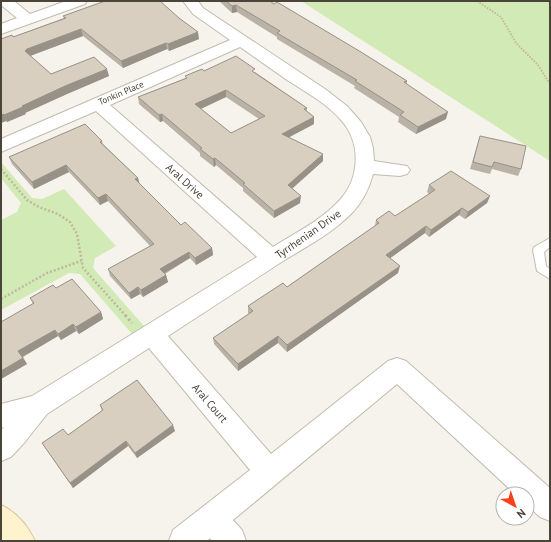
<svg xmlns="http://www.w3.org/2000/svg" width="551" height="542" font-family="'PT Sans',sans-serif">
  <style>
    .green { fill: #d2eab5 }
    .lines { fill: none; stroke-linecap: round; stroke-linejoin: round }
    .lane-casing { stroke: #c2bbae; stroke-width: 2 }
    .street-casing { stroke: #c2bbae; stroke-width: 2 }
    .secondary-casing { stroke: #d6c79b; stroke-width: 2 }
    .path-far2 { stroke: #c4b79f; stroke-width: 2; stroke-dasharray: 1.5 1.5; stroke-linecap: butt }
    .path-far1 { stroke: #c4b79f; stroke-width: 2.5; stroke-dasharray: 2 2; stroke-linecap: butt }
    .path { stroke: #c4b79f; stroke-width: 3; stroke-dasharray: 2.5 2.5; stroke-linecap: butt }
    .lane { fill: #fff; fill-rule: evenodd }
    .street { fill: #fff; fill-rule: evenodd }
    .secondary { fill: #fff3cd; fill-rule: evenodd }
    .wall { fill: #bab2a6; fill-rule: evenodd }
    .shaded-wall { fill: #979187 }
    .building { fill: #d8cfc1; stroke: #979187; fill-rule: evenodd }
    .labels { text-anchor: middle; stroke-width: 3; stroke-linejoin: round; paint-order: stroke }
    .far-street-label { font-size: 9px; fill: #4b4439; stroke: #fff }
    .street-label { font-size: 11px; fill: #4b4439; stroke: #fff }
  </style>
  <rect width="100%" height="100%" fill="#f6f3ec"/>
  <path class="green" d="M301,1h249v160z
    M1,162l31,36 10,1 22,-10 52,57 -21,12 -2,10 58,66 -12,8 -59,-68 -11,-1 -68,37v-90l16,-8 4,-9 -20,-25z"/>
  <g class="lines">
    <g class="lane-casing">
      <path id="lane" d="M550,238v9l-6,5 2,14 4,3v10l-13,-8 -4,-21 1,-3z"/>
    </g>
    <g class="street-casing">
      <path id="street" d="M1,1h13l16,13 36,-13h21l-2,3 -84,30v-10l16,-6 -16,-13z
        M183,1h15l5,7 122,81 22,17 14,16 9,15 3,11 1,13 33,5 3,4 -3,4 -7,2 -27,-2c-4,15 -11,29 -22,40 -19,19 -45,33 -68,47 -38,25 -77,50 -115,75l103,118 117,-93 9,-3 9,3 144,127v33l-10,-4 -13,-12v-11h-12l-118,-110 -164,136 9,10 4,11h-34l-2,-3 -3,3h-38l4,-11 77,-60 -101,-122 -102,66 -23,29 -13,14 -10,4v-31l3,-3 -3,1v-24l31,-8 225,-139 -161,-146 -95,41v-13l229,-99 -37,-26zM240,47c16,11 31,22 47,33 19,12 39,23 54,40 21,23 19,60 -3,82 -18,19 -43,31 -65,45l-163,-142z"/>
    </g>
    <g class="secondary-casing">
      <path id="secondary" d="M1,505c15,7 27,21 34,36h-34z"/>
    </g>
    <path class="path-far2" d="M477,1l24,16 15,26 22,22 12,19"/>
    <path class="path-far1" d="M1,169l26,31 12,7 19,7 12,8 7,12 6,34 43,48
      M1,299l46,-26 34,-12"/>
    <path class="path" d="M125,315l7,8"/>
    <use href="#lane" class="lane"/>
    <use href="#street" class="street"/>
    <use href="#secondary" class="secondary"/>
  </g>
  <path class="wall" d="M219,1h51l4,3 133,77v3l39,35 -30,15 -18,-12 1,-5 -45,-29 1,-2 -78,-47v-2l-40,-25 -5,1z
    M63,16l136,23 -30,12 -2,-2 -44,19 -40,-32 -53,20 21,18 58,2 -42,18 -42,19 1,1 -19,8 -1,-1 -5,2v-84l12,-2 51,-19z
    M255,72l52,36v3l7,6v7l-25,13 34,24 -31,28 8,14 -26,15 -31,-27v-3l-27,-23 -2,2 -14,-11v-3l-37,-32 -3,1 -21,-18 -1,-7 48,-19 -1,-2zM226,97l33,22 -28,14 -30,-24z
    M480,136l41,33 -3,7 -26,-7 -2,5 -20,-5z
    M102,141l1,3 35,34 1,5 42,42 31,23 1,7 -17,10 -6,-7 -25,16 1,1 2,7 -25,15 -3,-3 -9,5 -21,-23 -2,-7 42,-23 -42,-45 -8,4 -31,-33 -35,17 -22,-25 -3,-7z
    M429,185l61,11 -3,7 -22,16 -6,-4 -30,22 -4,-4 -35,25 8,15 -111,79 -9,-9 -40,28 -24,-27 -1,-6 36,-24 -1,-1v-7l39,-19 43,-30 45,-31 1,-6 19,-4 34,-22 -2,-2z
    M56,288l45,24 2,7 -24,15 -3,-3 -15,9 -3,-4 -35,21 4,7 -26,15v-57l32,-18 -3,-6z
    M100,405l75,26 -38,27 -9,-12 -55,42 -31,-45 26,-8 34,-24z"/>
  <path class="shaded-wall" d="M236,5l1,7 -5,1v-7z
    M81,29l2,7 -53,20 -5,-5 2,-2z
    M198,32l1,7 -30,12 -1,-7z
    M166,43l1,6 -44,19 -2,-7z
    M107,69l2,7 -42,18 -42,19 1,1 -19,8 -3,-7 18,-9 43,-20z
    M226,90v7l-30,14 -1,-7z
    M448,112l-2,7 -30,15 2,-7z
    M4,114l2,7 -5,2v-8z
    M162,114l1,7 -3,1 -1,-7z
    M314,117v7l-32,17v-7z
    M323,154v7l-35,31v-7z
    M215,158l1,7 -2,2 -1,-8z
    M66,165l3,7 -35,17 -2,-7z
    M138,178l2,7 -5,-6z
    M106,194l2,7 -8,4 -2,-7z
    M301,196l-1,7 -26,15v-7z
    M490,196l-3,7 -22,16 3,-7z
    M462,208l-3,7 -30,22 2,-7z
    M426,226l-1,7 -40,29 1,-7z
    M212,248l1,7 -17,10 -1,-7z
    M189,252l1,6 -29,17 -1,-6z
    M400,266l-2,7 -111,79v-7z
    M166,275l2,7 -25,15 -2,-7z
    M138,287l2,7 -9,5 -2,-6z
    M101,312l2,7 -24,15 -3,-7z
    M73,324l3,7 -15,9 -3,-6z
    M55,330l3,6 -36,21 -4,-6z
    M278,336v7l-40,28v-7z
    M23,358l4,6 -26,15v-8z
    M173,425l2,6 -38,27 -2,-5z
    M126,441l2,5 -55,42 -3,-5z"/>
  <path class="building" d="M105,1h55l19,17 19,14 -30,12 -2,-1 -45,18 -40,-32 -54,20 -2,2 26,23 43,-17 13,12 -42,17 -43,20 1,1 -19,8v-1l-3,1v-76l11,-4 1,2 53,-19 -3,-2z
    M226,1h44l4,3 3,-2 84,50 46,29 -3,1 44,30 -30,15 -18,-12 4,-3 -49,-31 2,-1 -80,-47 3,-2 -44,-26 -4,1z
    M236,56l19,13 -3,2 55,37 -3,1 10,8 -32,17 41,20 -35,31 13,11 -27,15 -31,-27 2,-1 -30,-25 -2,1 -13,-10 2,-1 -40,-34 -3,1 -21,-18 49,-19 -2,-2 17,-7 2,2zM226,90l39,26 -34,17 -36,-29z
    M85,124l17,17 -2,1 38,36 -3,1 46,46 4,-3 27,26 -17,10 -6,-6 -29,17 6,6 -25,15 -3,-3 -9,6 -21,-24 46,-25 -48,-50 -8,4 -32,-33 -34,17 -23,-25z
    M480,136l46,10 -5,23 -27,-7 -2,5 -19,-5z
    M451,171l39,25 -22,16 -6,-4 -31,22 -5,-4 -40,29 14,11 -113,79 -9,-9 -40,28 -25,-26 40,-27 -5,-5 35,-23 4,4 43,-30 49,-34 -3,-3 13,-9 6,5 40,-26 -6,-5z
    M72,279l29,33 -25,15 -3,-3 -15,10 -3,-4 -37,21 5,7 -22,13v-49l33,-19 -4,-5 23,-13 3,3z
    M137,380l36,45 -38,28 -9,-12 -56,42 -28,-40 21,-14 5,6 35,-25 -3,-5z"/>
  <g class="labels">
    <g class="far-street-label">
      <text transform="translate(121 93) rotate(-23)" y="3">Tonkin Place</text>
    </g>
    <g class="street-label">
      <text transform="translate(185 181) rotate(42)" y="4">Aral Drive</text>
      <text transform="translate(308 234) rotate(-35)" y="4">Tyrrhenian Drive</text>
      <text transform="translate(210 403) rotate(49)" y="4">Aral Court</text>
    </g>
  </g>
  <rect width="551" height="542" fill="none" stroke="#4b4439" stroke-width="4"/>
  <g transform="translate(515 506) rotate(140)"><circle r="19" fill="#ffffff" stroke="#b7b4b0"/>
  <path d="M0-3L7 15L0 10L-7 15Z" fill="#fc3f1d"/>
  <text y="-6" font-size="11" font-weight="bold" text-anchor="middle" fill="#4b4439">N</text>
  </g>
</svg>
